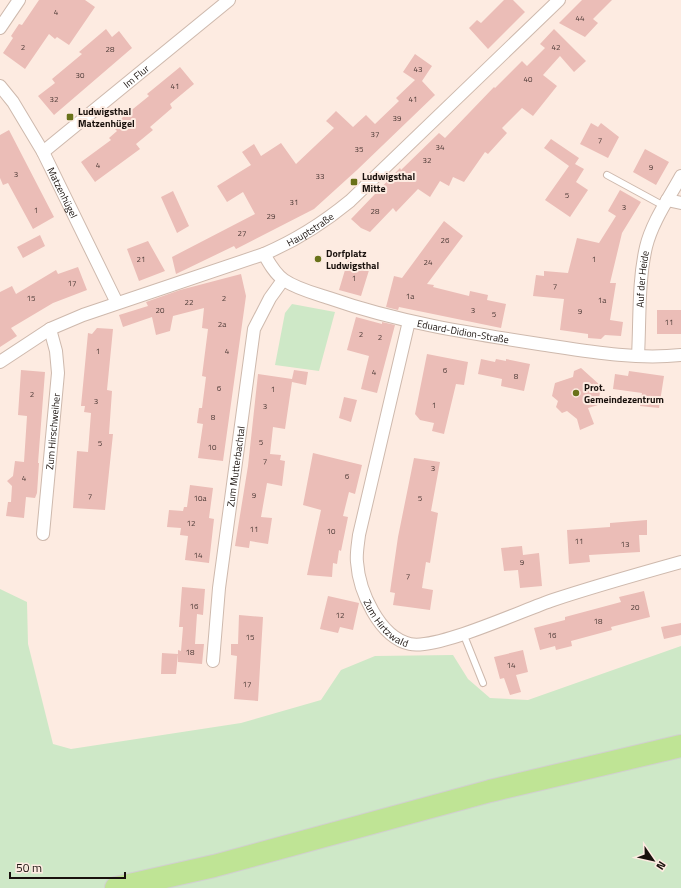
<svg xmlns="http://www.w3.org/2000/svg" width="681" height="888" font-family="'Titillium Web',sans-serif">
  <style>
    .green { fill: #cee8c7 }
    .building { fill: #ebbdb7 }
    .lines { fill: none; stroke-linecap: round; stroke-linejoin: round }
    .lane-casing { stroke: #ceb9ad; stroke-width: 8 }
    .street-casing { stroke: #ceb9ad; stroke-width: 14 }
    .highway-casing { stroke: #d1cfcf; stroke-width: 24 }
    .lane { stroke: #fff; stroke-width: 6 }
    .street { stroke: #fff; stroke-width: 12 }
    .highway { stroke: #bfe495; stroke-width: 22 }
    .poi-dot { fill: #69721a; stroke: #fdebe1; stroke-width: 1.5 }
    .labels { text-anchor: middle; stroke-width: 4; stroke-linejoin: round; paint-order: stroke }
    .number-label { font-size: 8px; fill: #4e3c38 }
    .street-label { font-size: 10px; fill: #19110d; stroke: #fdebe1 }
    .poi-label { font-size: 10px; font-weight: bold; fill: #19110d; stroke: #fdebe1; text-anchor: start }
  </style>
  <rect width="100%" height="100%" fill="#fdebe1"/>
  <path class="green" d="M292,304l43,8 -16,59 -44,-6 10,-52z
    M0,589l27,13 1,42 25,100 18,5 170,-26 80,-23 20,-30 34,-14 78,-1 15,24 22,19 38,2 153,-54v242h-681z"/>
  <path class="building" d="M39,0h46l10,7 -26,38 -12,-8 -2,2 -6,-5 -24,35 -22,-16 10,-15 -2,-2 8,-12 3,1z
    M504,0h9l12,12 -37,37 -19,-21 8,-8 4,3z
    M582,0h30l-19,19 5,4 -13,14 -26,-14z
    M106,29l6,8 7,-6 13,17 -78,67 -16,-19 17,-13 -3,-4 30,-25 -3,-2z
    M554,29l32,32 -12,11 -14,-16 -17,19 14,11 -24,30 -11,-8 -20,20 5,5 -19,21 -3,-2 -21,30 -11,-5 -4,9 -9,-5 -10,16 -12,-8 -22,23 -3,-4 -23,24 -9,-4 -10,-9 49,-51 1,2 38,-37 6,5 49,-51 1,1 27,-27 5,5 18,-18 -5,-4z
    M415,54l17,12 -10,15 13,14 -78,75 -43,39 -78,40 -2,-3 -58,28 -4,-17 83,-43 -12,-22 -16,10 -10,-16 34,-21 -9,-13 12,-8 7,12 20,-13 15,21 38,-36 -8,-7 10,-10 17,16 13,-12 9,9 24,-23 -3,-3 19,-18 -12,-8z
    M180,67l14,17 -24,20 2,4 -22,19 3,3 -17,14 4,5 -45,33 -14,-20 30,-22 -2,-2 8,-7 -5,-5 37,-30 -2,-2z
    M591,123l7,4 3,-4 18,14 -11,21 -28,-14z
    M9,130l45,87 -21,12 -25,-46 -5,2 -3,-7v-43z
    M551,139l28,19 -4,6 9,5 -8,13 12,8 -18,27 -25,-17 24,-34 -25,-18z
    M645,149l24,13 -13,23 -23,-13z
    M620,190l21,12 -19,31 -12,50h6l-6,37 13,2 -2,14 -16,-1 -4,4 -13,-1v-4l-28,-4 4,-31 -31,-3 3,-21 8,1v-5l24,2 9,-35 22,5 17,-27 -8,-5z
    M173,191l16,35 -12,7 -16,-36z
    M444,221l19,15 -36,48 7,1 -1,2 36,9 1,-5 18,4 -1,5 19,4 -5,24 -102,-21 -1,3 -12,-3 8,-31 8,2z
    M40,235l5,11 -22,12 -6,-11z
    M148,241l17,30 -26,10 -12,-32z
    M348,260l22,7 -9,29 -22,-6z
    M78,267l9,23 -34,13 -42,25 6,8 -17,11v-55l12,-6 4,8 40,-24 2,4z
    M241,274l5,22 -23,165 -25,-3 5,-34 -6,-1 2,-15h3l4,-31 -4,-1 6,-47 -6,-1 2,-20 -31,8 -3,15 -14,4 -4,-18 -29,10 -4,-12 29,-9 -2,-4 34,-12z
    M657,310h24v24h-24z
    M356,317l26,7v-2l13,3 -18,68 -16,-4 8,-33 -22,-6z
    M97,328l16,1 -6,61 5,1 -3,43h4l-8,76 -32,-2 4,-57 11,1 3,-39 -7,-1 1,-6h-4l7,-73 4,1z
    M427,354l41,8 -4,23 -8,-1 -12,50 -12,-3 2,-8 -14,-3 -5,-6z
    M481,359l14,3 1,-3 10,2v-2l24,5 -6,27 -23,-5 1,-7 -24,-5z
    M581,368l20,18 -3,19 -10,3 6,16 -14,6 -3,-11 -10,-8 -5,2 -6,-6 2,-6 -6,-5 3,-13 18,-6 1,-6z
    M21,370l24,2 -7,91h1l-2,30 -2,5 -9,-1 -2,21 -18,-2 2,-14h3l1,-16 -5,-5 6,-5 2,-15 9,1 3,-46 -9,-1z
    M294,370l14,2 -2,13 -14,-3 -7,47 -12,-2 -3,27 11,1 -1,5 5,1 -3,25 -15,-3 -6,34 11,1 -4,26 -18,-3 -1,7 -14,-2 13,-80 10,-92 34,5z
    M629,371l35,5 -5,32 -19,-2 2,-13 -29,-4 2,-15 13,2z
    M344,397l13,3 -6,22 -12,-4z
    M313,453l49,12 -7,29 -6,-2 -6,24 5,1 -7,34 -2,-1 -2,14 -4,-1 -1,14 -25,-2 14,-65 -18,-5z
    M414,458l26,4 -9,49 7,2 -8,50 -4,-1 -4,26 11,2 -3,20 -37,-5 2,-12 -5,-1 8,-55z
    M190,485l23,3 -4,30 5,1 -5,44 -24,-3 3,-24 -8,-1 1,-7 -14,-1 2,-17 14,1 1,-4h3z
    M647,520v15h-8l1,17 -51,3 1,7 -21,2 -2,-34 43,-3v-4z
    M522,546l1,9 16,-2 3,33 -22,2 -2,-18 -14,1 -3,-23z
    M182,587l23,2 -2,26 -6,-1 -2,30h9l-2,20 -24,-2v-12l3,1 2,-24h-4z
    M644,591l6,26 -39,10 1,3 -41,11 1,5 -16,4 -1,-4 -15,4 -6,-22 31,-8v-3l56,-15 -2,-5z
    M328,596l31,7 -6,27 -13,-3 -2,6 -18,-4z
    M239,615l24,2 -5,84 -24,-2 3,-43 -6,-1v-11h7z
    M681,623v12l-17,4 -3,-12z
    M523,650l5,22 -12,3 5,17 -11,3 -6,-17 -4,1 -6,-22z
    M162,653l16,1 -2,20h-15z"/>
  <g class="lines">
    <g class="lane-casing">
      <path id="lane" d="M607,175l57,31
        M463,633l20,50"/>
    </g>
    <g class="street-casing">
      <g id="street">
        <path d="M0,28l19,-28"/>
        <path id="s1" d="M0,86l13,16 30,50 74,151"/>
        <path id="s2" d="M43,152l186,-152"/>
        <path d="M667,200l14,3"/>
        <path id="s3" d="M264,254c5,9 11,20 20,26 13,9 30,13 45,18 68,24 139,35 210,46 47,7 95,16 142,11"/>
        <path id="s4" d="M409,321l-50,214c-1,9 -3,19 -2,27 2,29 22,75 53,82 27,6 113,-34 143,-44 42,-14 85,-26 128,-38"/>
        <path id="s5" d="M638,356c2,-36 0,-74 8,-109 6,-25 23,-49 35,-71"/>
        <path id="s6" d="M0,362l50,-33 33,-14 181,-61c33,-14 58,-30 86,-53l209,-201"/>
        <path id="s7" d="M43,534l15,-161 -2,-22 -6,-22"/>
        <path id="s8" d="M213,661l6,-73 35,-259 16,-31 13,-18"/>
      </g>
    </g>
    <g class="highway-casing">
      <path id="highway" d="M116,888l98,-22 276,-75 191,-45"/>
    </g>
    <use href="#lane" class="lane"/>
    <use href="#street" class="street"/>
    <use href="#highway" class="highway"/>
  </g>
  <g class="poi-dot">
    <rect x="66" y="113" width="8" height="8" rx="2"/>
    <rect x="350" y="178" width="8" height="8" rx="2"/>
    <circle cx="318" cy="259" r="4"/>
    <circle cx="576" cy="393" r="4"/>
  </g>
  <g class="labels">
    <g class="number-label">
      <text x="56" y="15">4</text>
      <text x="580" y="21">44</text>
      <text x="23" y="50">2</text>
      <text x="556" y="50">42</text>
      <text x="110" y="52">28</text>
      <text x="418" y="72">43</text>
      <text x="80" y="78">30</text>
      <text x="528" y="82">40</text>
      <text x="175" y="89">41</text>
      <text x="54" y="102">32</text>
      <text x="413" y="102">41</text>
      <text x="397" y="121">39</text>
      <text x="375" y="137">37</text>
      <text x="600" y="143">7</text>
      <text x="440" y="150">34</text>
      <text x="359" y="152">35</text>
      <text x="427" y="163">32</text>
      <text x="98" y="168">4</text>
      <text x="651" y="170">9</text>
      <text x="16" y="177">3</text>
      <text x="320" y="179">33</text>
      <text x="567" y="198">5</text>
      <text x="294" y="205">31</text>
      <text x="624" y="210">3</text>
      <text x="36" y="213">1</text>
      <text x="375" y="214">28</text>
      <text x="271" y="219">29</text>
      <text x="242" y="236">27</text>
      <text x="445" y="243">26</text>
      <text x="141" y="262">21</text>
      <text x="594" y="262">1</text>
      <text x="428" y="265">24</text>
      <text x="354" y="281">1</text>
      <text x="72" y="286">17</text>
      <text x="555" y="289">7</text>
      <text x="410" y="299">1a</text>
      <text x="31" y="301">15</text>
      <text x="224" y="301">2</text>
      <text x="602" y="303">1a</text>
      <text x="189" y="305">22</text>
      <text x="160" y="313">20</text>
      <text x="473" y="313">3</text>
      <text x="580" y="314">9</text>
      <text x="494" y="317">5</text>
      <text x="669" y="325">11</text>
      <text x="222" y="327">2a</text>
      <text x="361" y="337">2</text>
      <text x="380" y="340">2</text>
      <text x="98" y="354">1</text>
      <text x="227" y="354">4</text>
      <text x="445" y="373">6</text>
      <text x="374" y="375">4</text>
      <text x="516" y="379">8</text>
      <text x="219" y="391">6</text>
      <text x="273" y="392">1</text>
      <text x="32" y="397">2</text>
      <text x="96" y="404">3</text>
      <text x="434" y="408">1</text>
      <text x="265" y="409">3</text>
      <text x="213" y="420">8</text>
      <text x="261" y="445">5</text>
      <text x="100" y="446">5</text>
      <text x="212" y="450">10</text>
      <text x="265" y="464">7</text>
      <text x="433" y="471">3</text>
      <text x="347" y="479">6</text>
      <text x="24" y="481">4</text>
      <text x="254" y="498">9</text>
      <text x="90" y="499">7</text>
      <text x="200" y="501">10a</text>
      <text x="420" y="501">5</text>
      <text x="191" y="526">12</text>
      <text x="254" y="532">11</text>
      <text x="331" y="534">10</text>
      <text x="579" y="544">11</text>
      <text x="625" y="547">13</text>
      <text x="198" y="558">14</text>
      <text x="522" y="565">9</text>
      <text x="408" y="579">7</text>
      <text x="194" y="609">16</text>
      <text x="635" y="610">20</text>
      <text x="340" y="618">12</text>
      <text x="598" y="624">18</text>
      <text x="552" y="638">16</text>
      <text x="250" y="640">15</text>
      <text x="190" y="655">18</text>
      <text x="511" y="668">14</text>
      <text x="247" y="687">17</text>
    </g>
    <g class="street-label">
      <text dy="4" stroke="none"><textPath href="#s2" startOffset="120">Im Flur</textPath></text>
      <text dy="4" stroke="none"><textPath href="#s1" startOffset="124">Matzenhügel</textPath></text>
      <text dy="4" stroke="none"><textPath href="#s6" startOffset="339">Hauptstraße</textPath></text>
      <text dy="4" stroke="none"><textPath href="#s5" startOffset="77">Auf der Heide</textPath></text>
      <text dy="4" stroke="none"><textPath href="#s3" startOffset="220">Eduard-Didion-Straße</textPath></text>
      <text dy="4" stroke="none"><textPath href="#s7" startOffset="103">Zum Hirschweiher</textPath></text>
      <text dy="4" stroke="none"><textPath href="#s8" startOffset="196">Zum Mutterbachtal</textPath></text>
      <text dy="4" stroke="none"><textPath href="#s4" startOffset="317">Zum Hirtzwald</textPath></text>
    </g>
    <g class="poi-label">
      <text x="78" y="115">Ludwigsthal<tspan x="78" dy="12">Matzenhügel</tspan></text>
      <text x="362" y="180">Ludwigsthal<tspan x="362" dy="12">Mitte</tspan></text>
      <text x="326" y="257">Dorfplatz<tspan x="326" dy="12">Ludwigsthal</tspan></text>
      <text x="584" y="391">Prot.<tspan x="584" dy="12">Gemeindezentrum</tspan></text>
    </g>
  </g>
  <g transform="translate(653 860) rotate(124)" stroke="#fdebe1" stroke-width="3" paint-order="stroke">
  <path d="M0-3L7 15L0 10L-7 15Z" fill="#19110d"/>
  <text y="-6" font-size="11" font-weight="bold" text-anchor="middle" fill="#19110d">N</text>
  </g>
  <path d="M10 872v6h115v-6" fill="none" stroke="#19110d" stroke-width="2"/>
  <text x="16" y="872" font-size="12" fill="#19110d" stroke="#fdebe1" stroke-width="3" paint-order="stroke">50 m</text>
</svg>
